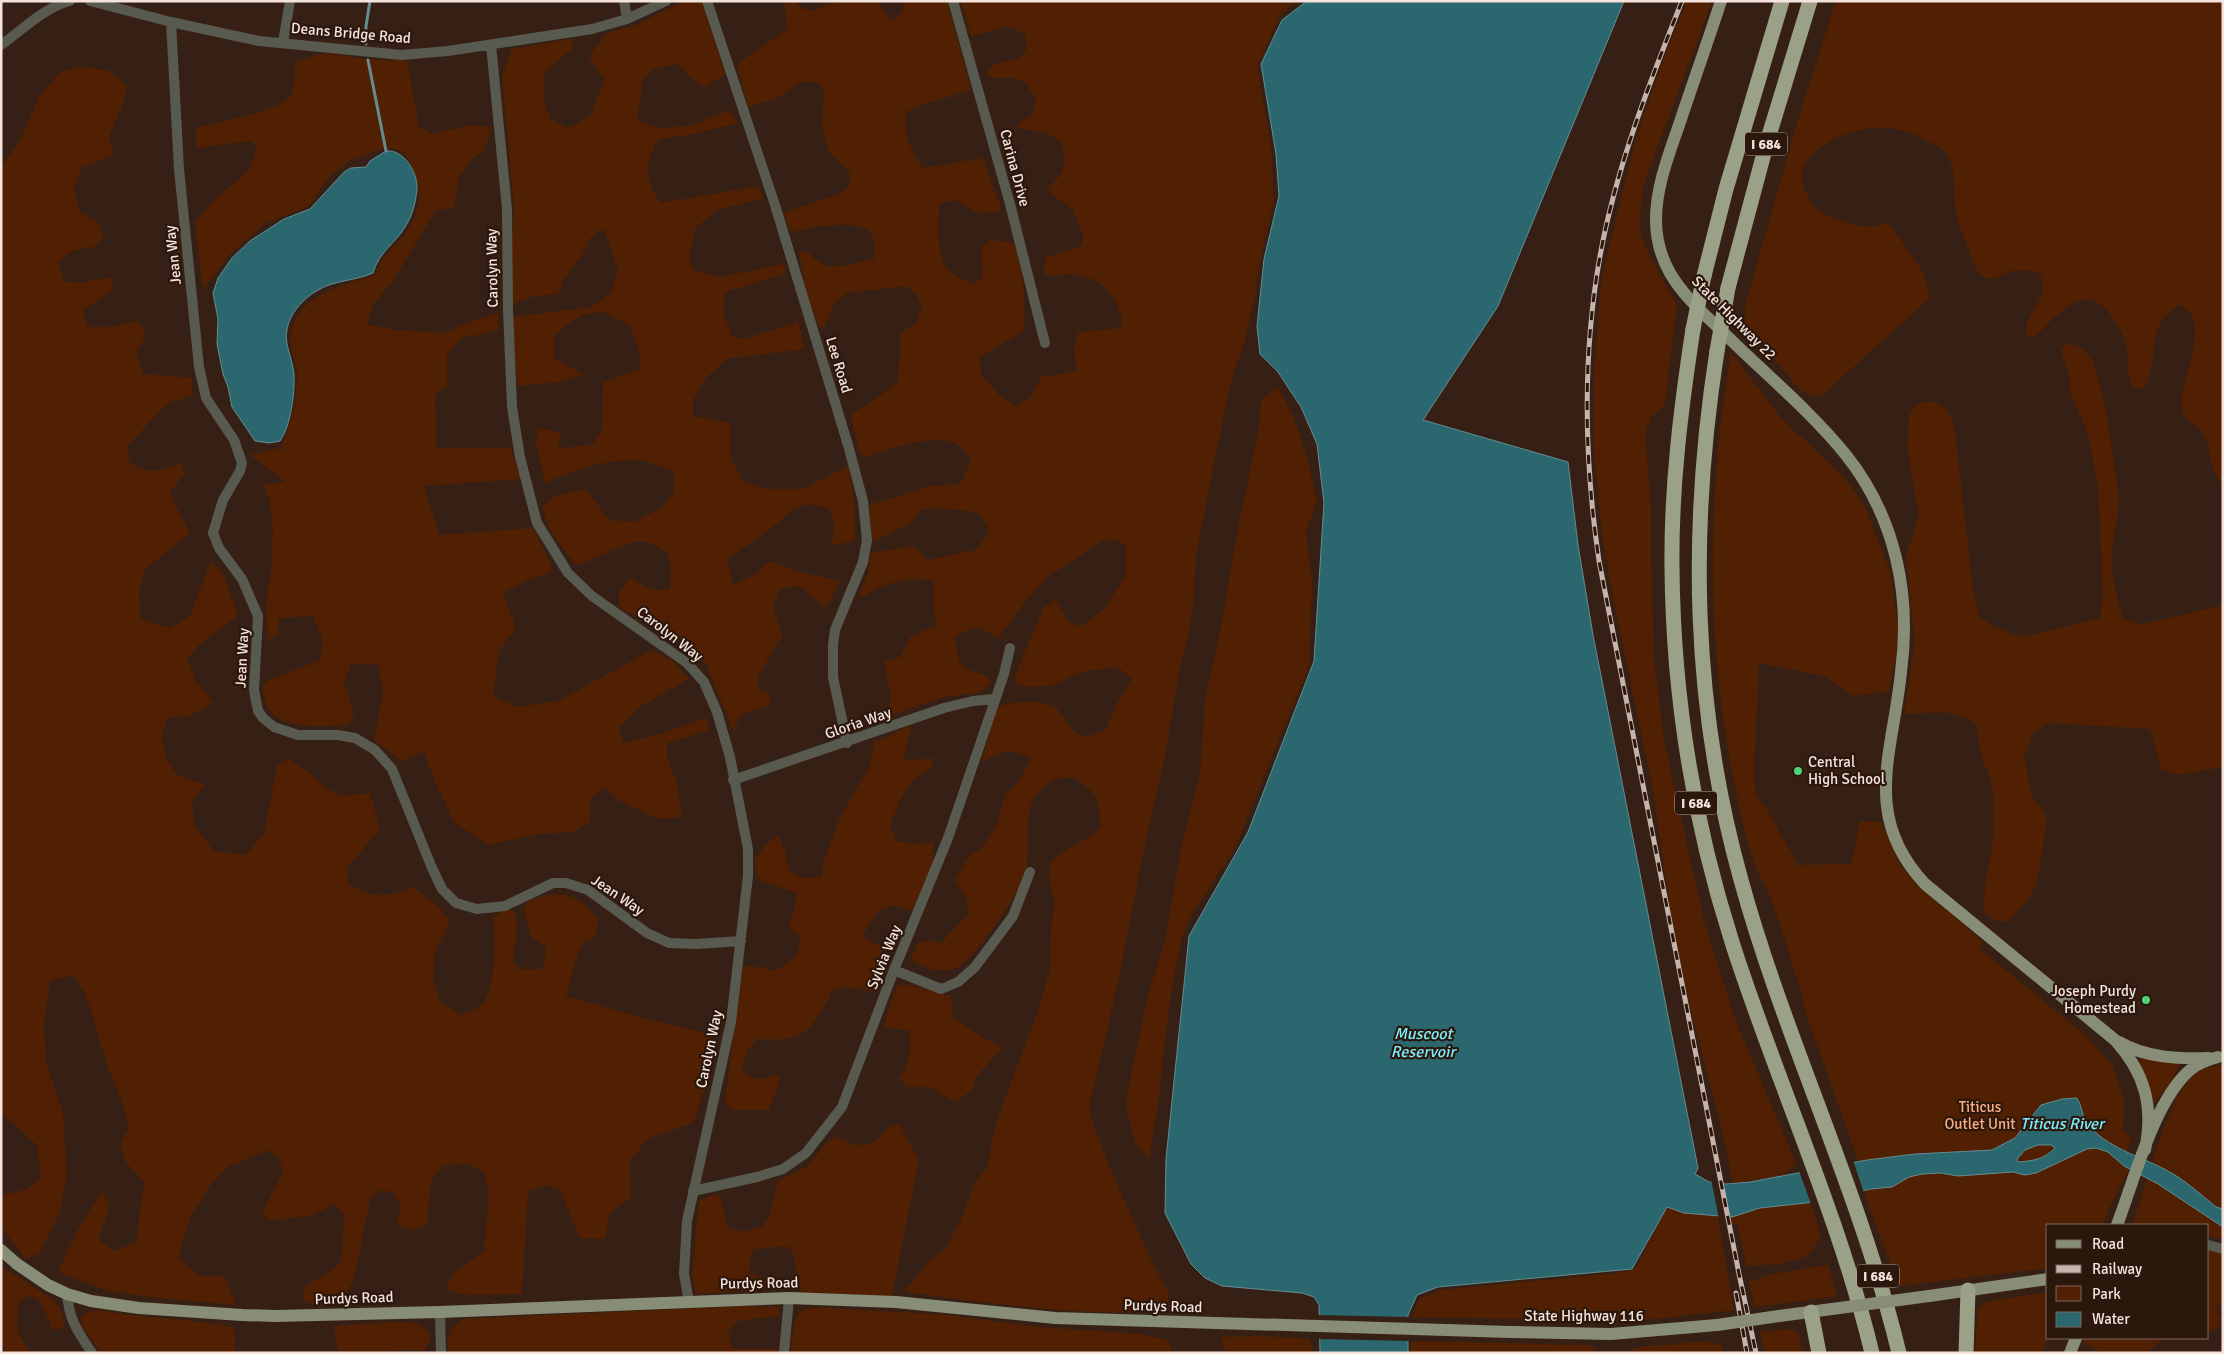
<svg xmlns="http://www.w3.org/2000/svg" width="2224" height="1354" font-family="Signika,sans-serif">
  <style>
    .green { fill: #512003 }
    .water { fill: #2b676f; stroke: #678c90; fill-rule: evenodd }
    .pier { fill: #362015 }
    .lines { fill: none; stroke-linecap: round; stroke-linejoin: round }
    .stream { stroke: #678c90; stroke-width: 3 }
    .minor { stroke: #585a4f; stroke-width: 10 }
    .major { stroke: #888d77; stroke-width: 12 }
    .highway { stroke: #9ba186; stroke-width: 15 }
    .rail-casing { stroke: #c5b4ac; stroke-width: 5 }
    .rail { stroke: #2c170c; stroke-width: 3; stroke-dasharray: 9; stroke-linecap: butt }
    .major-bridge { stroke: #888d77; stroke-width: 12 }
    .highway-bridge { stroke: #9ba186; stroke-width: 15 }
    .poi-dot { fill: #4dd676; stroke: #2c170c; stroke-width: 2 }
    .labels { text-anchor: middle; stroke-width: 4.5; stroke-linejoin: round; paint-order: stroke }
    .shield { fill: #2c170c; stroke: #b8a69e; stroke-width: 1 }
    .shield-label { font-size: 14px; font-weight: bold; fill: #f4e4dd }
    .street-label { font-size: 15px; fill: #f4e4dd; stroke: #2c170c }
    .poi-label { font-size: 15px; fill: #f4e4dd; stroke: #2c170c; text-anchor: start }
    .park-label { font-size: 15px; fill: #fcac85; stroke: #2c170c }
    .water-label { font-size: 16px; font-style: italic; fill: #7befff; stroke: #2c170c }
  </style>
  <rect width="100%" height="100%" fill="#362015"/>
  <path class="green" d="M683,1h19l23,73 -20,13 -10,-5 -17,-18 -25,5 -10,11 -6,40 23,9 33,-4 35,-15 11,13 -45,11 -35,5c-15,24 -15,41 2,64l97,-17 5,13 -46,11 -22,18 -6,31 6,12 25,6 63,-13 3,10 -61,18 -2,20 9,25 11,2 55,-17 7,27 -79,10 -22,21 -11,20v16l37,7v33l12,24 22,9h38l47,-23 5,37 1,37 -23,6 2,-24 -6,-14 -20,-4 -17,6 -20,19 -44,30 6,26 21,-10 15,-14 31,11 40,9 -14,27 -27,-22 -19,3 -7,18 9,29 -25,42 3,13 10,3v11l-30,10 -6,17 -28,-68 -44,-35 -43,-21v-15l11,-15 20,11 20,1 1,-23 -3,-14 -19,-11h-17l-56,24 -27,-38 -7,-20 12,-12 32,-7 23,31 25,2 28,-14 12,-17v-19c-10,-4 -20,-9 -30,-11 -35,-5 -67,10 -99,22l-9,-41 2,-14 23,5 -3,16 35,-5 9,-14 1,-47 38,-15 -2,-18 -10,-25 -26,-13 -19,2 -20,12 -9,10 -1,22 29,16 -24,8 -41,4 -7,-69 81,-10 19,-14 7,-22 -14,-43 -14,10 -8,17 -17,23 -7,16 -23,2 -26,9 5,-96 -12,-133 10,-27 59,-10 3,8 -30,26 -1,27 8,19 19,9 20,-12 15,-37 -9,-10 -7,-13 17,-22 30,-9z
    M784,1h9c21,19 25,5 45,0 12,-1 27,0 39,0l13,19 12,-7 2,-12h43l24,89 -52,16 -13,6c-3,21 5,40 17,56l60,-10 18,50 -2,4 -20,1 -24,-13 -14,3c-5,16 -4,56 8,68 7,6 16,10 25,13l9,-7 -2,-30 10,-7 23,3c11,32 11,55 9,89l-44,25 2,17 18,21 16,11 14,-7 12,-22 35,-6 -2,-27 5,-12 41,-4 3,-8c-9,-24 -18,-42 -47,-45 -10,-1 -21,1 -31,0l-2,-9 4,-9 33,-10 4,-9 -11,-28 -26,-20c5,-7 12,-12 15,-18 3,-6 3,-12 2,-19 -2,-22 -30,-22 -47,-25l1,-5 14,-8 4,-16 -12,-18 -13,-3h-20l-4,-4 6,-9 27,-7 7,-9 -2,-15 -16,-8 -38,10 -10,-35h336l-16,13 -24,52 14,80 3,54 -15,66 -5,37 -11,45 -10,26 -18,83 -19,99 -3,51 -5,32 -7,22 -16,95 -21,93 -25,129 -29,126 1,14 16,43 44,99 17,32 2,18c-89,8 -178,-7 -266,-18l26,-32 15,-11 16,-29 14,-38 12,-14 9,-45 45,-120 9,-35 1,-42 4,-23 -6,-25 1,-14 7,-9 33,-18 11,-10c-3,-29 -3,-35 -29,-50 -6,1 -13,1 -19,4 -6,2 -18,15 -21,21 -9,23 -1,48 -7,71 -4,18 -54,92 -71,96 -16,4 -30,-1 -43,-9l6,-16 13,-4 10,4 28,-29 -1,-15 -12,-20 14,-24 14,-9 15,-25 7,-27 13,-13 13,-23c-20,-13 -29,-7 -49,3l14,-54c11,-7 44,-9 57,-2 13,7 16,30 34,30 5,0 13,-4 18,-6l13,-29 14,-22 -14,-12 -36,5 -28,13 -19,2 -18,-2 -2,-10 29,-68 12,-7 12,21 12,6 25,-19 21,-33v-29l-8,-6 -16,1 -53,35 -22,23 -29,40c-17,-14 -24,-13 -43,-3 3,30 3,31 32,40l4,7 -13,10 -33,4 -60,20 6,-20 -7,-35 16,-5 11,-21 25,-10 -3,-25 1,-19c-27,-9 -54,4 -76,17l10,-27 3,-19 43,-7 13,14 49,-10 14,-19 -10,-17c-20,-5 -38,-7 -59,-4l-10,13 -38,19 -4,-37 62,-19 29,-2 11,-24c-4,-5 -8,-12 -13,-15 -20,-14 -73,5 -93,13l-6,-7 -9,-37 16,-8 32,-24 3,-50 14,-8 7,-17 -7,-14 -11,-7 -57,7 -12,9 -13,29c-13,-26 -20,-50 -22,-78l7,-2c4,4 10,11 15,13 15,6 37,-2 52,-5 0,-8 2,-20 -4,-26 -13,-16 -61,-4 -79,-1l-7,-19 58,-20 8,-7v-13l-20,-20 -4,-9 -4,-19 2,-32 -5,-10 -15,-2 -31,19 -25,7 -11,-41 11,-10 40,-27z
    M1687,1h25l-69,185 -4,45 12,28 26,46 -12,99 -13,13 -7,15 6,73v53l3,100 10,82 40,181 31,98 61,144 -13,13 -50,7 -13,-62 -30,-113 -21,-104 -15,-110 -41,-196 -11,-64 -8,-82v-81l8,-95 32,-131 29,-85z
    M1836,1h387v483c-15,-14 -11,-33 -19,-49 -6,-11 -20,-13 -22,-26 -5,-27 33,-87 -2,-104 -39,22 -17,55 -37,83h-9c-9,-13 -4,-29 -8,-44 -2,-10 -9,-19 -14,-27 -26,-41 -56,0 -78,21l-8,-4c-2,-24 27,-34 13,-62 -8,-1 -21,-3 -28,-1 -17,7 -20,15 -35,-2 -6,-18 -16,-38 -20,-57 -3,-18 1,-43 -10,-59 -4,-6 -12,-9 -19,-12 -16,-9 -31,-14 -50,-13 -31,1 -90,25 -71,65 6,12 10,18 23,23 23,8 34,15 58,7l6,6c13,20 37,45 36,70l-96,86c-9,13 -17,13 -31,7l-52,-61 -5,-7v-18l53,-186z
    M326,53l38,6 43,2 12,66 13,7 38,-9 22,2 -8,23 -13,10 -12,17 -5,31 -18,2 -42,70 -20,23 -8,21 29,6 49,3 27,-12 27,-8 1,17 -37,8 -15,16v32l-12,8 1,54h74l11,31 -97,7 15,49 94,-7 16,32 3,12 -24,8 -25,13 13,35 -17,23 -6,45 24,11 41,-6 94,-51 20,10 17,19 -48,27 -23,23 6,14 39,-10 43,-15 3,12 -42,13v14l10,26 5,34 -25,2 -39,-19 -15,-13 -13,13v21l-16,11 -35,2 -51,11 -34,-23 -21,-45 -9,-26 -22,10 -28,-21 9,-46 -4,-29 -27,-2 -8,19 10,31 -4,11c-21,3 -69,7 -82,-16 -3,-5 -4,-12 -6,-18l5,-9 53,-21 3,-20 -11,-25 -34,4v16l-10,5 -2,-37 5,-30 2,-46 -4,-29 -7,-14 24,-2 -36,-27 31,-7c10,-23 16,-49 16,-75 0,-8 -5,-17 -6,-26 -5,-48 48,-61 84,-72 8,-22 20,-27 32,-44 19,-30 14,-53 -5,-80l-15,-4 -38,14 -21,17 -9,13 -5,10 -7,6 -41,16 -38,33 -25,34 -8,-68c8,-9 16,-19 25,-27 20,-18 31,-20 37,-49l-8,-5 -53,7v-20c22,-6 73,-15 90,-28 10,-8 9,-25 9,-37l20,-8z
    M80,67l28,3 19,16 -5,21 -13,29 4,20 -31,11 -8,20 6,26 16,7 8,16 -10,11 -22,4 -14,11 6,19 16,2 31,-6 3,12 -32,22 6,16h23l27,-6 8,15 -10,16 7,22 49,4v17l-25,9 -40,42 2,16c19,14 31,10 52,0l4,12 -15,17c4,16 14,27 20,42l-45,36 -6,24 2,26 29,9 20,-12 21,-55 11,10 16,44 -38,29 -13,14 10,25 11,12 5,9 -24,12 -22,2 -5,18 4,22 11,17 28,10 -13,16 2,24 20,26 32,4 18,-21 13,-69 12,-5 20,12 16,16 18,8 27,-3 10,36 -34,40 3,16c26,13 38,13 64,2l25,19 12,15 -15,32 -2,29 8,21 21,12c6,-3 13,-5 18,-9 16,-13 16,-68 13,-87l6,-6 10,-4 6,4 2,15 -4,33 6,8 18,1 7,-4 2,-19 -9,-7 -6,-2 -7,-28 3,-8c31,-13 49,-11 71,17l-3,18 -10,4 -7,12 -12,43 85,24 60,14 -5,51 -13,38 -46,16 -17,22 1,37 -21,15 -5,26 -25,-1 -20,-49 -15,-4 -17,7 -6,102 -58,1 -19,-6 9,-16 30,-21 5,-62 -6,-19 -17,-8 -23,3 -12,14 -4,45 -17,5 -14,-6 5,-18 -8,-14 -13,-2 -10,9 -16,80 -13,23 -23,5 -14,-6v-14l24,-13 14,-14 2,-46 -10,-10 -21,11 -43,6 -8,-9 21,-40 -4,-14 -11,-8 -41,17 -18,20 -19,31 -12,39 21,19h25l12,29 -87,-8 -40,-6 -51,-19 19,-41 25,-40 8,16 -12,32 16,12 22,-9 8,-60 -19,-21 -5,-17 9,-16 -7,-27 -14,-33 -22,-73 -12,-20 -24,6 -6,44 2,37 17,51 4,62 -7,36 -21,43 -14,5 -24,-33v-30l26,-7 14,-11 -4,-33 -36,-32v-945l20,-30 18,-41 21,-25z
    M2066,344c9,0 18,4 23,12 15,19 25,110 30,139 0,23 -8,46 -7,70 1,18 6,36 11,53l15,6 9,-1 76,-18v162l-45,8 -17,-5 -11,-41 -101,-6 -15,9 -10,24 8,40 12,16 3,9 -10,61 -10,19 -20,21c-10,-1 -16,-3 -23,-10l1,-26 8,-43v-51l-1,-9 -10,-25 -6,-33 -6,-6 -27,-7 -39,2 11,-71 -9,-87 13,-40 -12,-68 2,-33 5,-8 9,-5 8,-1 15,7 8,15 19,167 7,27 13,10 30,10 77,-19 3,-20 -5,-112 -11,-56 -17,-37 -1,-17 -8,-25z
    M1731,352l50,66 65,61 19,28 25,64 4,29 4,27 -2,28 -7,36 -36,5 -29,-20 -65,-13 -5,114 2,18 12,16 30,54 53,-1 9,-43 21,1 18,41 17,21 68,58 -6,5 107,88 28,31 11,35 -1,30 9,7 -10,26 7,5 -19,37 -7,19h-55v43l-149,18 -33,-87 -1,-9 3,-1 -64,-181 -2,-13c-11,-34 -21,-70 -34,-104 -4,-8 -9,-15 -12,-23 -5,-13 -9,-27 -12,-40 -38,-156 -40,-319 -13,-476z
    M1278,387l15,29 14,42 10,43 -11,30 6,52 -3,83 -74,182 -44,68 -10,23 -13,75 -10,90 -9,56 -14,-18 -8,-33v-14l21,-100 17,-54 17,-97 18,-69 5,-76 16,-72 14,-84 25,-121 1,-23z
    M912,725l-8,32 3,4 26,-3 -1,11c-27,9 -32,33 -42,57l7,15 17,3 19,-2v20l-21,49 -18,-6 -15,5 -17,26 21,12 -5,38 -6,5 -29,-4 -12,5c-3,8 -6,14 -11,21 -17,29 -32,27 -63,26l-9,10 -6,21c10,11 19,11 33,5l6,3 -12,32h-38l-6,-10 18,-133 9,-1 24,5 21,-16 4,-18 -13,-10 8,-22 1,-12 -35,-12 -5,-6 -2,-15 12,-17 11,-7 7,15 4,19 14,8 18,-1 4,-19 16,-43 29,-49 4,-24z
    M900,985h10l41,11 2,22 31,20 19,9 -26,29 -5,14 -15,11h-4l-24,-14h-21l-9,-8c11,-16 12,-30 10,-49l-26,-2 13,-40z
    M2140,1058l40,6 -5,9 -2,18h-11l-7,12h-2l-14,-40z
    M2223,1065v174l-15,-3v-11l-75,-1 14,-46 4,2 5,-15 -4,-2c8,-25 23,-74 45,-90 8,-6 17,-7 26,-8z
    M899,1124l20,36 -27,136 -90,-2 -9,-42 -6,-6 -33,3 -4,11 -1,13 13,5 8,11 -74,5 -4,-19 7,-74 15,-7 7,3 3,18 4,13 16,4 18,-5 8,-13 8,-33 29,-14 18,-22 11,-9c11,7 25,13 37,6 12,-7 9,-13 26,-18z
    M1810,1202l11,35 -13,19 -28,8 -34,2 -8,-42 -7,1 -1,-8 30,-9z
    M1667,1207c18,7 33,6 51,10l16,93 -98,11 -224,-4 7,-18 21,-9 179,-17 16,-4z
    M2208,1250l15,4v47l-5,3 -2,7 5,7 -2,8 -8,5 -3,-2z
    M1828,1265l9,31 -82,11 -6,-25 18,-7z
    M1,1266l51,33c9,9 12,16 12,28l-9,4c-9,-11 -9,-28 -23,-35l-12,3c-4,24 -6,36 13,54h-30l2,-5 -4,-8z
    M2048,1292v46l-6,15h-67l3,-45 8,-6z
    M739,1306l40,1v9l-41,5 -10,11 2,10 4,7h45v4h-331c0,-16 1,-26 16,-34z
    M827,1308l120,7 93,12 101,7 27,6 5,13h-382c1,-12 1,-36 12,-43 6,-3 17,-2 24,-2z
    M99,1310c44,9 89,8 134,17l2,4v22h-134l-17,-24 -3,-11 6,-6z
    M395,1322c16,1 29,0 36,15l-6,13h-30l-2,3h-55l-4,-27z
    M1791,1329l7,3 4,21h-37l-5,-21z
    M1264,1336l46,3 2,14h-86l-6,-16z
    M2086,1338h77l-16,15h-50l-4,-7 -9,-1z
    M1412,1341l176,4 6,3 3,5h-186l-1,-3z
    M1705,1341l6,3 11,-1v10h-97l14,-6z"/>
  <path class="water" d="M1307,1h317l-126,305 -75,114 145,42 10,83 15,90 105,533 -3,6 14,8 17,2 24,-2 117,-22 48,-6 77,-4 23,-12 26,-33 21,-6 15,-1c5,8 5,18 10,25 19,25 53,33 79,47 18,9 34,24 50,37l7,2v18l-65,-43 -34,-18 -16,-14 -12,-4 -9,1 -51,24 -11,2 -12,-3 -55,4 -18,-3 -18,1 -13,3 -17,10 -21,2 -65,14 -46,5 -28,9 -48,-4 -17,-6 -35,62 -194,18 -21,8 -9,20v38h-88l-1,-48 -5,-8 -12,-4 -80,-7 -17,-8 -14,-14 -26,-51 1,-54 23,-223 59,-104 66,-171 10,-158 -7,-59 -16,-37 -23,-35 -18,-18 -3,-28 7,-67 15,-63 -3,-42 -15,-90 21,-44zM2038,1145h13l4,3c-10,11 -22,13 -37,14l-1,-3 8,-9z
    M386,151c18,-2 32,22 31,38 -1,11 -4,24 -9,33 -10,20 -29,29 -35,51 -18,8 -38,7 -55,17 -19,11 -35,31 -31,54 2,10 6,20 7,30 1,18 -3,52 -14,67l-11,2 -14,-2 -23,-34 -4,-20 -5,-13 -6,-30 1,-25 -5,-26 5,-15 14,-20 18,-17 34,-22 26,-10 34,-37 7,-4 15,-1 4,-6z"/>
  <path class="pier" d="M1853,1160l11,33 -53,11 -12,-33z
    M1711,1179l12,2 7,38h-11z
    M1316,1315l94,2v24l-93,-2z"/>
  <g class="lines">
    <path class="stream" d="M366,44v-18l4,-25
      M368,60l18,91"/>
    <path class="minor" d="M90,1l81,21 88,19 143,14 46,-4 144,-22 35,-10 39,-18
      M624,1l3,18
      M707,1l68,204 73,240 15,56 4,39 -4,22 -28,68 -2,15v32l14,66
      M953,1l57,203 35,139
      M171,22l8,147 20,198 7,31 28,42 8,23 -2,8 -17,29 -10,33 6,15 23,31 16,37 -4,74 4,21 5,7 11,9 24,8h40l17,3 20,12 17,19 40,99 10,21 14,14 21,6 28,-3 48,-23h13l22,7 59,43 22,10 27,1 45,-3
      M283,42l7,-41
      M1,45c21,-15 44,-38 69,-44
      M491,45l16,164 1,100 4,98 8,50 17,66 31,50 24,23 95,67 17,19 13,30 13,45 18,92v27l-17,146 -44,199 -3,53 5,28
      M733,780l211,-72 29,-7 21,-2
      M894,970l47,19 17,-7 17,-15 38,-51 17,-44
      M693,1191l64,-14 26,-8 23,-16 36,-46 52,-137 54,-132 56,-164 6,-26
      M2208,1245l15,4
      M67,1294c2,26 11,38 25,59
      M440,1312l1,41
      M784,1353l5,-55"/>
    <path class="major" d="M1721,1c-13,40 -27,79 -40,118 -11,33 -25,66 -25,101 0,19 5,37 14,53 15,26 39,45 60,66 39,38 82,74 116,116 24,30 41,66 50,103 9,37 10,76 5,114 -8,81 -40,144 24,212l190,156c30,33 39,66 30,110
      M2119,1042c27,16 60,17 90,16
      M2117,1225c17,-44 37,-124 73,-155 8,-7 17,-10 28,-13
      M1,1250l16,14 31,21 19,9 24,7 48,7 103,7 34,1 164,-4 349,-14 107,4 159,16 455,14 101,2 106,-9
      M1929,1296l119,-17
      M1779,1316l53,-7
      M2070,1353l6,-15"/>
    <path class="highway" d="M1704,276l22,-87 56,-188
      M1728,288l39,-146 43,-141
      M1693,329c-12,79 -22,158 -21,238 1,127 21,253 60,375 44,138 106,270 140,411
      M1717,351c-28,179 -25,354 24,529 44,160 119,311 158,473
      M1811,1312l8,41
      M1966,1353l2,-63"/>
    <g class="rail-casing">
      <path id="rail" d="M1682,1c-33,83 -66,167 -82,255 -18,101 -16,203 -1,305l140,713 17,79
        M1736,1293l11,60"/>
    </g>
    <use href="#rail" class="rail"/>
    <path class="major-bridge" d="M1832,1309l97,-13
      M1717,1325l62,-9"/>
    <path class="highway-bridge" d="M1693,329l11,-53
      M1717,351l11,-63"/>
  </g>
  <g class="poi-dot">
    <circle cx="1798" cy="771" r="5"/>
    <circle cx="2146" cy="1000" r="5"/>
  </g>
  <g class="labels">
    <g class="shield">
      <rect x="1745" y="132.5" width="42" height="23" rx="4"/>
      <rect x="1675" y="791.5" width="42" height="23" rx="4"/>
      <rect x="1857" y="1264.5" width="42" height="23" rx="4"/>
    </g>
    <g class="shield-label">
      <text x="1766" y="149">I 684</text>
      <text x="1696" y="808">I 684</text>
      <text x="1878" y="1281">I 684</text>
    </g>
    <g class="street-label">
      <text transform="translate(351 33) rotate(5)" y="5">Deans Bridge Road</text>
      <text transform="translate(1015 168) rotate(75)" y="5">Carina Drive</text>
      <text transform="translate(173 255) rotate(-96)" y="5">Jean Way</text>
      <text transform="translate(492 268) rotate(-91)" y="5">Carolyn Way</text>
      <text transform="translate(1734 318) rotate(45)" y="5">State Highway 22</text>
      <text transform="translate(839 365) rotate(73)" y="5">Lee Road</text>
      <text transform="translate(670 634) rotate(38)" y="5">Carolyn Way</text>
      <text transform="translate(242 658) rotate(-87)" y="5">Jean Way</text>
      <text transform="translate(858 723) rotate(-19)" y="5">Gloria Way</text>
      <text transform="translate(618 895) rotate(34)" y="5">Jean Way</text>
      <text transform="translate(884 957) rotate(-68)" y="5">Sylvia Way</text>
      <text transform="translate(709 1049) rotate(-78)" y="5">Carolyn Way</text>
      <text transform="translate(759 1283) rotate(-1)" y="5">Purdys Road</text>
      <text transform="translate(354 1298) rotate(-2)" y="5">Purdys Road</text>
      <text transform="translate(1163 1306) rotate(2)" y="5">Purdys Road</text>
      <text x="1584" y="1321">State Highway 116</text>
    </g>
    <g class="poi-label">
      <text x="1808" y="767">Central<tspan x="1808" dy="17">High School</tspan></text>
      <text x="2136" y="996" text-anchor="end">Joseph Purdy<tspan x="2136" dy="17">Homestead</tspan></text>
    </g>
    <g class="park-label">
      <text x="1980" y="1112">Titicus<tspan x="1980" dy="17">Outlet Unit</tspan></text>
    </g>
    <g class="water-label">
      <text x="1423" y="1039">Muscoot<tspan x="1423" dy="18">Reservoir</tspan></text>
      <text x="2062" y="1129">Titicus River</text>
    </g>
  </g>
  <rect width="2224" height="1354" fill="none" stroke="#f4e4dd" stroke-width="5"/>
  <rect x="2046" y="1224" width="162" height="115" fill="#2c170c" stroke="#7c6960"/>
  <rect x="2056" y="1240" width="25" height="8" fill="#888d77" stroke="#7c6960"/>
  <text x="2092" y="1249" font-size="15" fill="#f4e4dd">Road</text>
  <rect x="2056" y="1265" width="25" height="8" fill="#c5b4ac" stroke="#7c6960"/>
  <text x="2092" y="1274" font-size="15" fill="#f4e4dd">Railway</text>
  <rect x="2056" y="1286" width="25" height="15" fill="#512003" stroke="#7c6960"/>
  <text x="2092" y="1299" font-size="15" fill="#f4e4dd">Park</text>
  <rect x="2056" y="1312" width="25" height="15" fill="#2b676f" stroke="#7c6960"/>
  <text x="2092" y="1324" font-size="15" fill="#f4e4dd">Water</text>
</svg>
